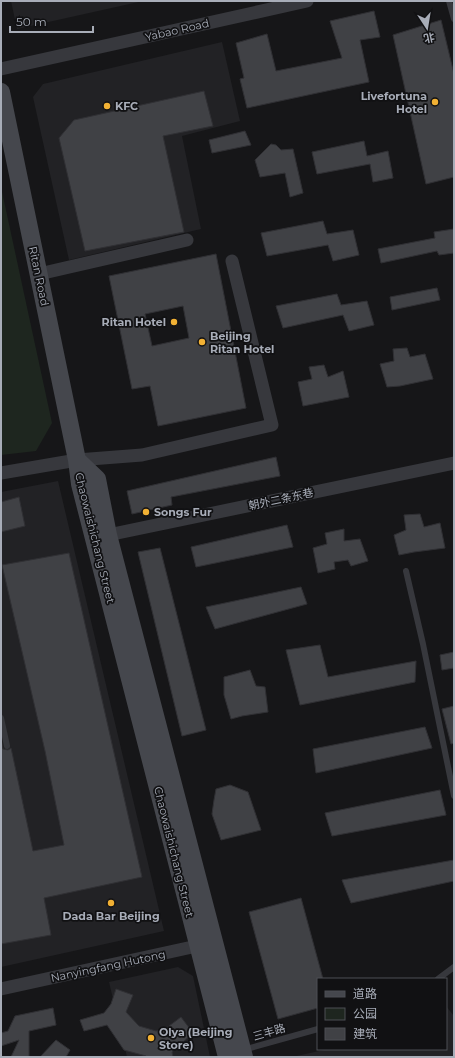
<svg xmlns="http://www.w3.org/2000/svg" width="455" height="1058" font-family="Montserrat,'Noto Sans SC',sans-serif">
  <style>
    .built { fill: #222225 }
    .green { fill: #1e261f }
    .building { fill: #404145; stroke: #303034; fill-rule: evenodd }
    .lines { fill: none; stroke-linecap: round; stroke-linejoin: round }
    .lane { stroke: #37383d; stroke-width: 6 }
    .street { stroke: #37383d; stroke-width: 13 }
    .secondary { stroke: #45474d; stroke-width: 18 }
    .poi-dot { fill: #f2b134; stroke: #111113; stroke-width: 1.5 }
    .labels { text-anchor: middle; stroke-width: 3.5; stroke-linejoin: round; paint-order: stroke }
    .street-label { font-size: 11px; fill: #a8adb8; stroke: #111113 }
    .poi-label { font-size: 11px; font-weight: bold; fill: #a8adb8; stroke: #111113; text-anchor: start }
  </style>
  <rect width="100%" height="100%" fill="#161618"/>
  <path class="built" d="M11,1h132l-126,28z
    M222,42l18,79 -58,15 19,93 -132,31 -36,-163 10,-13z
    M58,481l106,450 -163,36v-475z
    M178,967l15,9 17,81h-83l-18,-75z
    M446,1006l8,10v41h-162l36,-8h118z"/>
  <path class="green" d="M1,187l51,236 -16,28 -35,4z"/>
  <path class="building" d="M374,11l6,26 -20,3 9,42 -122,26 -7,-29 4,-1 -8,-35 31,-9 9,37 66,-13 -12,-37z
    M441,20l13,54v103l-28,7 -33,-149z
    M204,91l9,35 -50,10 21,96 -99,19 -26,-113 15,-18z
    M245,131l6,14 -39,8 -3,-13z
    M364,141l3,15 21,-5 5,27 -20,4 -3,-18 -53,10 -5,-22z
    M271,144l5,1 5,5 12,-1 10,44 -13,4 -5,-24 -25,4 -5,-17z
    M323,221l4,13 26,-4 6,25 -26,6 -5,-16 -61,11 -6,-23z
    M454,229v24l-15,2 -2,-4 -56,12 -3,-14 57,-11 -1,-6z
    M216,254l30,154 -88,18 -8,-40 -18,3 -23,-113zM183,306l6,32 -37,8 -7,-32z
    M437,288l3,12 -48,10 -2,-13z
    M337,294l4,11 26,-4 7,24 -25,6 -6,-16 -60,13 -7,-22z
    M407,348l3,9 15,-3 8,25 -33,7 -13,1 -7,-23 14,-3 -1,-12z
    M324,365l4,12 15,-6 6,26 -46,9 -5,-24 14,-3 -3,-12z
    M276,457l4,19 -109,21 1,8 -40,9 -5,-23z
    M19,497l6,29 -24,6v-30z
    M420,514l4,13 16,-4 5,25 -31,4 -15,3 -5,-20 12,-5 -2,-15z
    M287,525l6,22 -97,20 -5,-20z
    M344,529v12l16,-2 8,22 -17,5 -3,-6 -14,2 1,7 -17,4 -5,-25 14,-4 -2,-11z
    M160,548l46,182 -24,6 -44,-184z
    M69,553l73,324 -98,21 7,37 -50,9v-205l2,10 5,1 3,-2 2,9 20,94 31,-6 -19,-94 -43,-186z
    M301,587l6,17 -92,25 -9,-22z
    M320,645l8,32 88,-16 -1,21 -115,23 -14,-55z
    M454,652v16l-12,2 -2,-15z
    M250,670l6,16 9,1 3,25 -26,4 -11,3 -7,-24v-18z
    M454,706v37l-3,1 -9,-35z
    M425,727l7,21 -116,25 -3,-24z
    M230,785l18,7 13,38 -40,10 -9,-26 2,-14 2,-11z
    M440,790l6,25 -114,21 -7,-23z
    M454,860v21l-103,22 -9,-23z
    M301,898l22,81h-5v29l-40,11 -29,-107z
    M116,989l17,6 -7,17 13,14 17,5 9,-2 16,-12 12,16 -21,19 1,5h-27v-1l-22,-6 -17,-25 -23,6 -4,-11 24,-7 7,-9z
    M53,1008l3,17 -27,6v26h-18l8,-17 -18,6v-13l7,-2 7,-15z
    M56,1040l14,10 -4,7h-26z"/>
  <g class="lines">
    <path class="lane" d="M449,1l5,18
      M406,571l17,73 31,152
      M1,718l6,28
      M438,979l16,-12
      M243,1050l75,-21"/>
    <path class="street" d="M1,69l306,-68
      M39,274l148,-34
      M1,473l76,-13 65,-5 130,-30 -40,-164
      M108,535l346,-72
      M1,989l205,-45"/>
    <path class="secondary" d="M1,92l76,368 3,24 147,573
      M77,460l20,19 11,56 136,522"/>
  </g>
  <g class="poi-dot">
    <circle cx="435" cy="102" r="4"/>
    <circle cx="107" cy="106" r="4"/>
    <circle cx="174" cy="322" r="4"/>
    <circle cx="202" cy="342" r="4"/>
    <circle cx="146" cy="512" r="4"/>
    <circle cx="111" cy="903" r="4"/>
    <circle cx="151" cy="1038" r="4"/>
  </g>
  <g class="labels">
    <g class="street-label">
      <text transform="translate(177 30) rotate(-13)" y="4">Yabao Road</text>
      <text transform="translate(39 276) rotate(78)" y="4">Ritan Road</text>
      <text transform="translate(281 499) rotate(-12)" y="4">朝外二条东巷</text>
      <text transform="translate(95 538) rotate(76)" y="4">Chaowaishichang Street</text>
      <text transform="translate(174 852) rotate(76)" y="4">Chaowaishichang Street</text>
      <text transform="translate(108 966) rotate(-12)" y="4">Nanyingfang Hutong</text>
      <text transform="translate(269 1032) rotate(-16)" y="4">三丰路</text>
    </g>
    <g class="poi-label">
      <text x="427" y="100" text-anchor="end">Livefortuna<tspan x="427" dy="13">Hotel</tspan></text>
      <text x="115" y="110">KFC</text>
      <text x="166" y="326" text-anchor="end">Ritan Hotel</text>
      <text x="210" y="340">Beijing<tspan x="210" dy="13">Ritan Hotel</tspan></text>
      <text x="154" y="516">Songs Fur</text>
      <text x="111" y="920" text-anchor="middle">Dada Bar Beijing</text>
      <text x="159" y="1036">Olya (Beijing<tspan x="159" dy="13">Store)</tspan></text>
    </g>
  </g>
  <rect width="455" height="1058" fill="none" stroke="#a8adb8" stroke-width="4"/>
  <rect x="317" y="978" width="130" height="72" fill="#111113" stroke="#4d4f55"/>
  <rect x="325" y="991" width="20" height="6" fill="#45474d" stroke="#4d4f55"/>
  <text x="353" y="998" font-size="12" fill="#a8adb8">道路</text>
  <rect x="325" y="1008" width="20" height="12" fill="#1e261f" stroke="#4d4f55"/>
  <text x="353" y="1018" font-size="12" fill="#a8adb8">公园</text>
  <rect x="325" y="1028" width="20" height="12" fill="#404145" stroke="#4d4f55"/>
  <text x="353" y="1038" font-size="12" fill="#a8adb8">建筑</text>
  <g transform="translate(427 28) rotate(168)" stroke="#111113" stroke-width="3" paint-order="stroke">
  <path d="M0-3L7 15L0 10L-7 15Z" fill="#a8adb8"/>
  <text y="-6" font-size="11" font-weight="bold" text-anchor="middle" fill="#a8adb8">北</text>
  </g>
  <path d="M10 26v6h83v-6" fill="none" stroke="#a8adb8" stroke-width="2"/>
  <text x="16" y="26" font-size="12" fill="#a8adb8" stroke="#111113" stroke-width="3" paint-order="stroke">50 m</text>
</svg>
